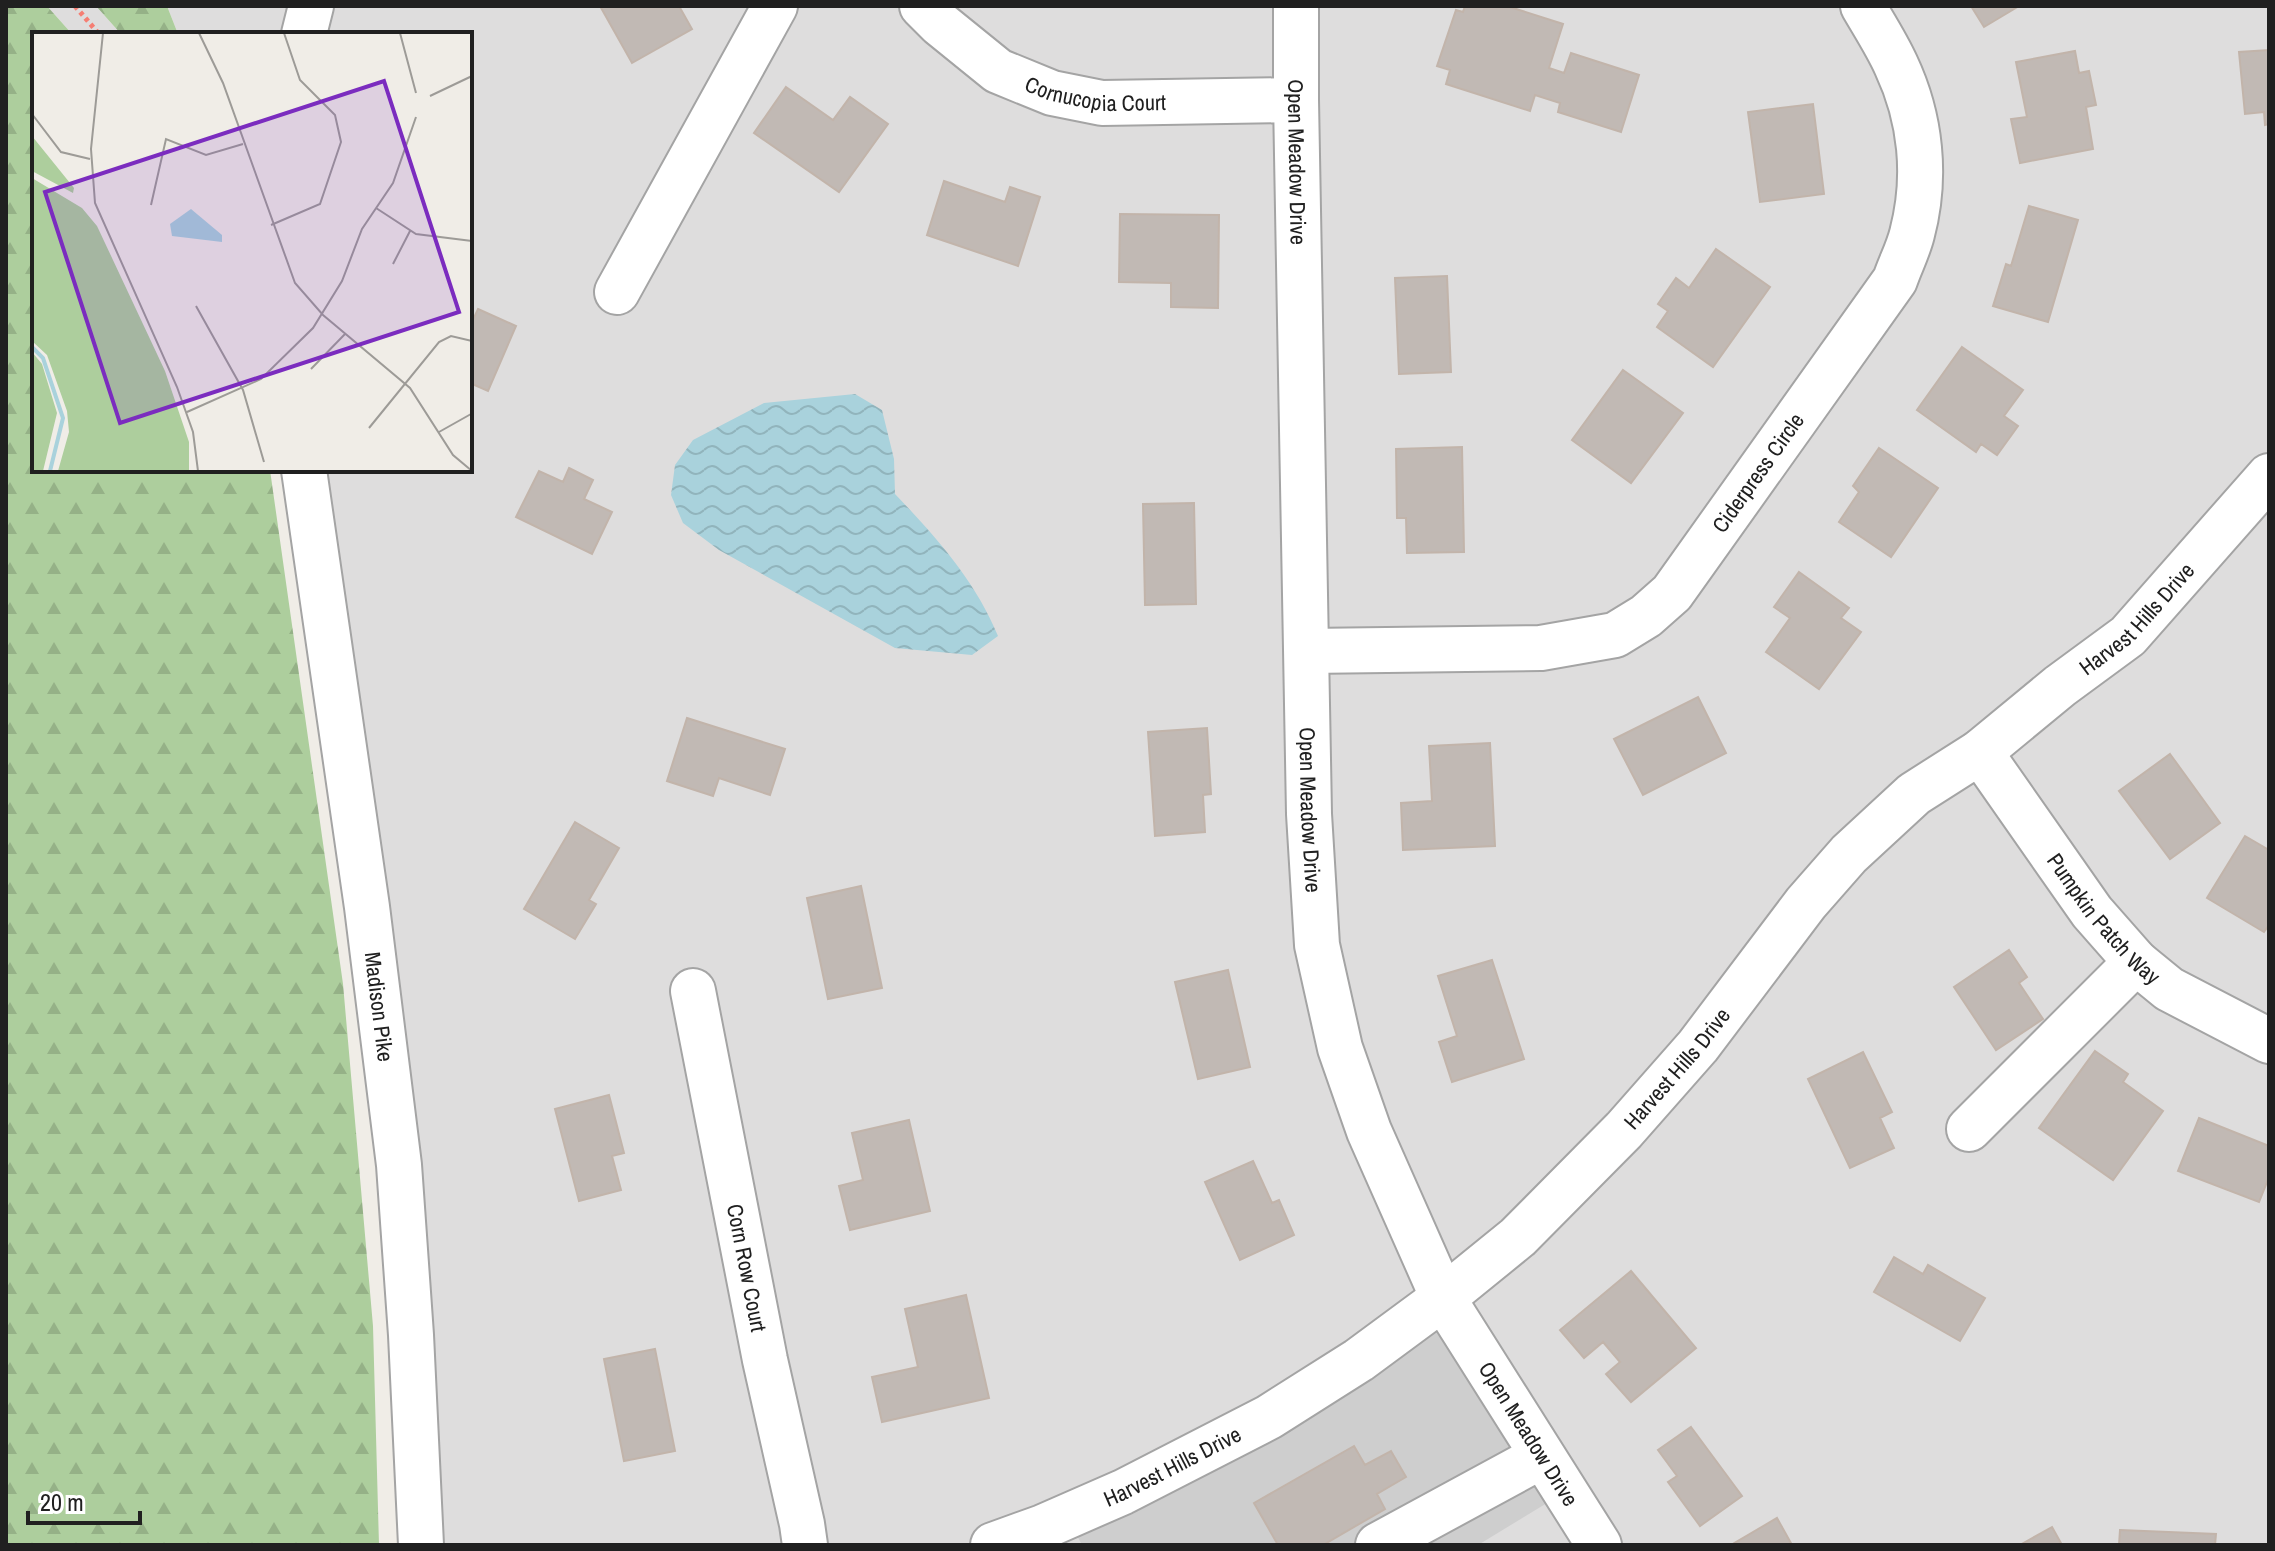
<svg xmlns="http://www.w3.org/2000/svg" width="2275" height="1551" font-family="'Archivo Narrow',sans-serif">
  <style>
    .residential { fill: #dedddd }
    .religious { fill: #cecece }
    .forest { fill: url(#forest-firs) }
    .water { fill: url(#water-waves) }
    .building { fill: #c1b9b4; stroke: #c2b4aa; stroke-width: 2 }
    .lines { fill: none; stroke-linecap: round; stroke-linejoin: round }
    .minor-casing { stroke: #a4a4a4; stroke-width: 48 }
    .path { stroke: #f57e73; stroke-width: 5; stroke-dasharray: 4 4; stroke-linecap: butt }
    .minor { stroke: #fff; stroke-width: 44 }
    .labels { text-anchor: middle; stroke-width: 6; stroke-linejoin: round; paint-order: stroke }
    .street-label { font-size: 22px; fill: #202020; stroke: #fff }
    .inset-river { fill: none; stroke: #a9d2dc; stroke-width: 4 }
    .inset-road { fill: none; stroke: #9d9b97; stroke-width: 2 }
    .view { fill: #7b2cbf; fill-opacity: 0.15; stroke: #7b2cbf; stroke-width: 4 }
    .inset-edge { fill: none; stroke: #202020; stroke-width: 4 }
  </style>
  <defs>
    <pattern id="forest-firs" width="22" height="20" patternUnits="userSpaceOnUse" patternTransform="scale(2)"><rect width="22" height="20" fill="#adce9d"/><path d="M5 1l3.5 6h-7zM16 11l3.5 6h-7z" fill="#95b187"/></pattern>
    <pattern id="water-waves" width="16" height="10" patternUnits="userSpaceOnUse" patternTransform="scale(2)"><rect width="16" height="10" fill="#a9d2dc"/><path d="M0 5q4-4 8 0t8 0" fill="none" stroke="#91b4bc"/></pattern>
  </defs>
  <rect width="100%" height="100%" fill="#f0ede7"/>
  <path class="residential" d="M47,6h49l25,28h-49z
    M167,6h2102v1539h-1848l-117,-1075h166v-436h-292z"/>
  <path class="religious" d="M1443,1298l122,194 -87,53h-396l-15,-28z"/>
  <path class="forest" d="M6,6h41l25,28h-38v436h236l73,514 30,342 6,219h-373z
    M96,6h71l11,28h-57z"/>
  <path class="water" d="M855,394l27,16 12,49 1,35c41,43 80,86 103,142l-26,19 -77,-7 -176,-98 -36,-27 -12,-28 4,-30 18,-25 71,-37z"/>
  <path class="building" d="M600,6h79l13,23 -60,34z
    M1465,6h42l56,18 -14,44 15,5 7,-20 68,22 -18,57 -63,-20 2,-9 -25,-8 -5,16 -84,-27 4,-14 -13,-4 19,-56 7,2z
    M1971,6h48l-35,21z
    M2269,50v74l-4,1 -1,-13 -19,2 -6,-62z
    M2075,51l4,22 10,-2 7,34 -10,2 7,42 -73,14 -9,-44 16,-2 -11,-55z
    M786,87l47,33 17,-23 38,27 -49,68 -85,-59z
    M1813,104l11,90 -64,8 -12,-90z
    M944,181l61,21 5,-15 30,10 -22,69 -91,-31z
    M2029,206l49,14 -30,102 -55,-16 13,-42 5,2z
    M1120,214l99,1 -1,93 -47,-1v-24l-52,-1z
    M1716,249l54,38 -57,80 -56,-40 11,-16 -10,-7 18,-26 13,10z
    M1447,276l4,96 -52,2 -4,-96z
    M478,309l38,17 -28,65 -18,-8v-57z
    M1962,347l61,43 -19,26 14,10 -21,29 -16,-11 -5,8 -59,-42z
    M1623,370l60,43 -52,70 -59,-43z
    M1462,447l2,105 -57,1 -1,-35h-9l-1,-69z
    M1879,448l59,40 -47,69 -52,-35 20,-30 -6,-6z
    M569,468l24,12 -9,19 28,13 -20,42 -76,-37 23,-46 24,11z
    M1194,503l2,101 -51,1 -2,-101z
    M1799,572l50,36 -8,10 20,14 -42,57 -53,-37 24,-34 -16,-11z
    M1698,697l28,56 -83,42 -29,-56z
    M687,718l98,31 -15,46 -51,-17 -6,18 -46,-15z
    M1207,728l4,66 -8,1 2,37 -50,4 -7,-104z
    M1490,743l5,103 -92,4 -2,-47 31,-2 -3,-55z
    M2170,754l50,69 -50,36 -51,-68z
    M575,822l44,26 -30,52 7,4 -21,35 -51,-30z
    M2245,836l24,14v75l-5,7 -57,-34z
    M861,886l21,102 -54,11 -21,-101z
    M2009,950l18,27 -8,6 24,36 -47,31 -42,-63z
    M1492,960l32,99 -72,23 -13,-40 18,-6 -19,-60z
    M1228,970l22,97 -52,12 -23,-97z
    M2095,1051l33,23 -5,8 40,29 -50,69 -74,-52z
    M1863,1052l29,60 -12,6 14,30 -44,20 -42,-89z
    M609,1095l15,58 -12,3 9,34 -42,11 -24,-92z
    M2199,1118l70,28v31l-10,25 -81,-31z
    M909,1120l21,91 -80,19 -11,-44 24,-6 -11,-47z
    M1253,1161l19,42 7,-3 15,35 -54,25 -35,-78z
    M1894,1257l29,17 5,-9 57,33 -25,43 -86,-49z
    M1631,1271l65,77 -65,54 -25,-28 14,-12 -17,-20 -19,16 -24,-28z
    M966,1295l23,103 -107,24 -10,-45 46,-10 -13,-58z
    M655,1349l20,102 -51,10 -20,-102z
    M1691,1427l51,69 -42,30 -32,-44 9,-6 -19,-26z
    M1354,1446l11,19 26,-14 15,26 -29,17 8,15 -62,36h-45l-24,-42z
    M1777,1518l15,27h-61z
    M2052,1527l10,18h-42z
    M2120,1530l96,4 -1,11h-96z"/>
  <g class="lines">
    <g class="minor-casing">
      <g id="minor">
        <path id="s1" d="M922,6l18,18 58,47 54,22 50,10 194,-3"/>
        <path id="s2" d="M1296,6v94l13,714 8,131 23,103 29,83 74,167 156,247"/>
        <path d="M304,34l7,-28"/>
        <path d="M617,292l158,-286"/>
        <path id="s3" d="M304,470l63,437 32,258 12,170 10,210"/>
        <path id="s4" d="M1307,651l234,-3 74,-13 31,-19 26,-23 223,-313c5,-15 13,-30 17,-46 15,-57 9,-116 -16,-169 -9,-20 -22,-40 -33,-59"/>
        <path id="s5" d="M1980,752l112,160 44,50 33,27 100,52"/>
        <path id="s6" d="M693,991l72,369 37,164 3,21"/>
        <path d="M1969,1129l167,-167"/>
        <path id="s7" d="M993,1545l50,-18 80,-35 146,-75 90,-57 84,-62 75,-61 106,-107 74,-84 108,-143 43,-49 65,-60 66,-42 80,-66 68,-50 141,-160"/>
        <path d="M1378,1545l164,-89"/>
      </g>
    </g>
    <path class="path" d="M75,6l24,28"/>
    <use href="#minor" class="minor"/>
  </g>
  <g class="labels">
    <g class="street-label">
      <text dy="8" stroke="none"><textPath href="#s1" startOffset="202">Cornucopia Court</textPath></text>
      <text dy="8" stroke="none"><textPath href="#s2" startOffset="156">Open Meadow Drive</textPath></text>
      <text dy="8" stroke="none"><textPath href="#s4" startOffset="528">Ciderpress Circle</textPath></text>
      <text dy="8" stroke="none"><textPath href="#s7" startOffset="1492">Harvest Hills Drive</textPath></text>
      <text dy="8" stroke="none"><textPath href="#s2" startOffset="804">Open Meadow Drive</textPath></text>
      <text dy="8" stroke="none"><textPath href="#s5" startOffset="208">Pumpkin Patch Way</textPath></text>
      <text dy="8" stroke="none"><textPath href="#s3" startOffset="542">Madison Pike</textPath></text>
      <text dy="8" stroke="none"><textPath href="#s7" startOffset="844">Harvest Hills Drive</textPath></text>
      <text dy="8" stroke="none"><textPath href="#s6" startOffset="282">Corn Row Court</textPath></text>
      <text dy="8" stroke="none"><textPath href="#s2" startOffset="1476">Open Meadow Drive</textPath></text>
      <text dy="8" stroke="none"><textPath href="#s7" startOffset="196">Harvest Hills Drive</textPath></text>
    </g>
  </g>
  <g transform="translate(32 32)">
    <rect width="440" height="440" fill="#f0ede7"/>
    <path d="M0,104l42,52 -1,5 -41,-22zM0,146l50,30 15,18 68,145 24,71v29h-131l11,-39 -2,-21 -20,-56 -15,-14zM0,320l10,12 15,49 -14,58h-11z" fill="#adce9d"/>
    <path d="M159,177l31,26v7l-50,-6 -2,-12z" fill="#a9d2dc"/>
    <path class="inset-river" d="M0,315l11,11 20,60 -13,53"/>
    <path class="inset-road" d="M71,1l-12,116 4,54 82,184 16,45 5,39M167,1l24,50 72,200 28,32 87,73 43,67 19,16M368,1l16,60M398,64l42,-20M0,82l29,38 29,7M119,173l15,-66 40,16 37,-11M344,176l40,26 56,7M239,193l49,-21 21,-62 -6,-27 -35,-35 -16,-47M361,232l17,-33M164,274l47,84 21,72M279,337l34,-35M155,380l74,-33 52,-51 29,-47 20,-52 31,-46 23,-66M337,396l70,-86 12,-6 21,5M407,400l32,-18"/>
    <path class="view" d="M352,49l75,231 -339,111 -75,-231z"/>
    <rect width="440" height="440" class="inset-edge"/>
  </g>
  <rect width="2275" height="1551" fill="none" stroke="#202020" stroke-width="16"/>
  <path d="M28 1511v12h112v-12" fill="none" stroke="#202020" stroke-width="4"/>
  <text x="40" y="1511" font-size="24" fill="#202020" stroke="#ffffff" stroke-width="6" paint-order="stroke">20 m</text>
</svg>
